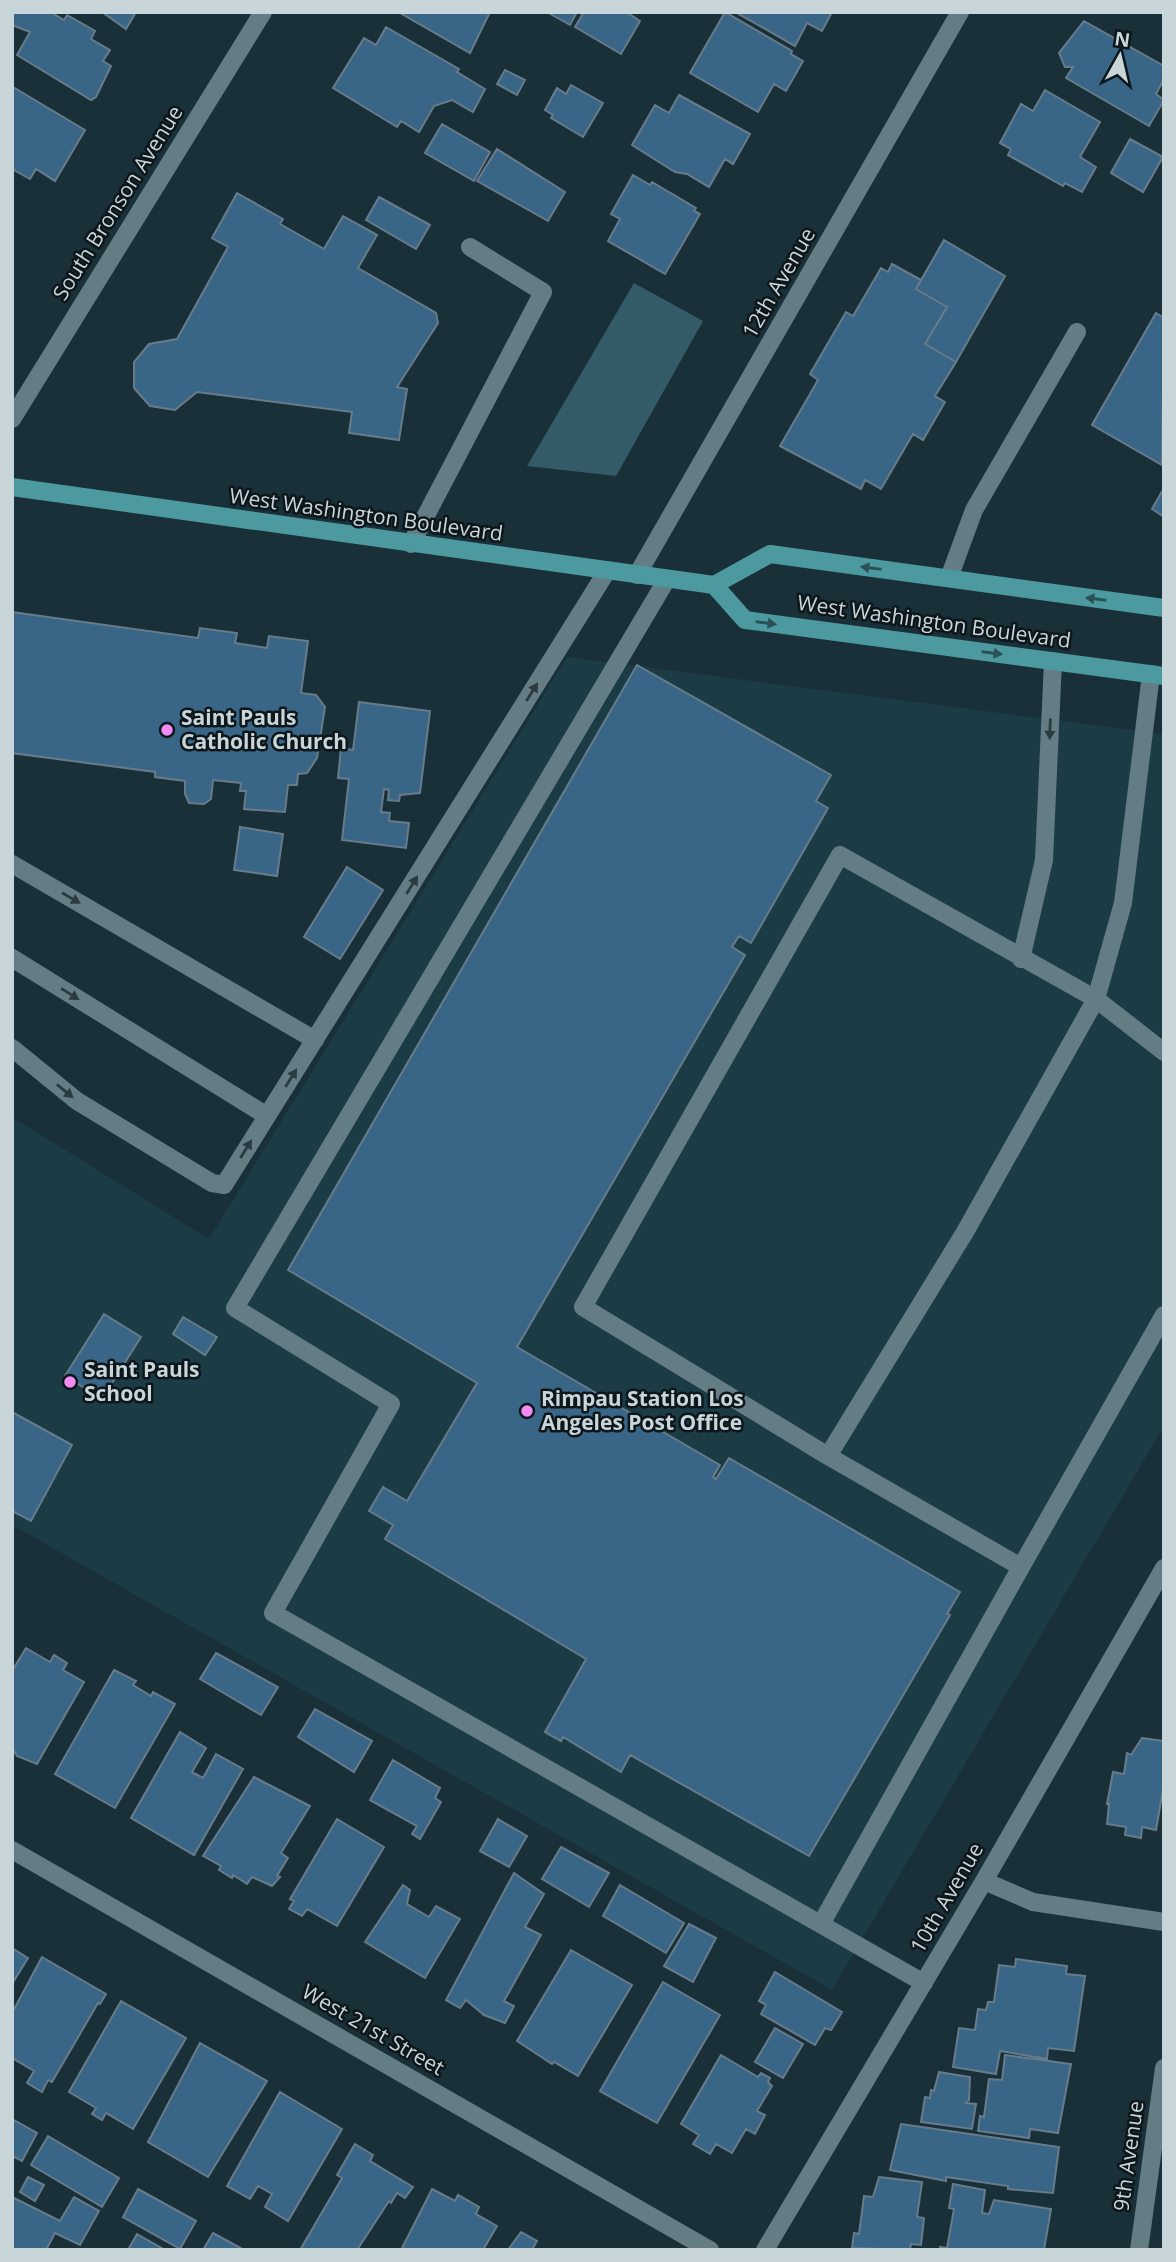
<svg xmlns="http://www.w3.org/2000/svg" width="1176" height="2262" font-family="'Open Sans',sans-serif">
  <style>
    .built { fill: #1b3b45 }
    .green { fill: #345b68 }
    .building { fill: #396686; stroke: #687b8a; stroke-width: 2 }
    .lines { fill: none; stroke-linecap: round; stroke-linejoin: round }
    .minor { stroke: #647d85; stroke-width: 18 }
    .major { stroke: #4c999f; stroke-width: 18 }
    .oneway { fill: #295156 }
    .oneway2 { fill: #2b3a3f }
    .poi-dot { fill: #f28af3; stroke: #0d161a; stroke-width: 2.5 }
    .labels { text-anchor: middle; stroke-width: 5; stroke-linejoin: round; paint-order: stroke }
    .street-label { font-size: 21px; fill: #c8d6da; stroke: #0d161a }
    .poi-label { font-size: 21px; font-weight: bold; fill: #c8d6da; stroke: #0d161a; text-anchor: start }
  </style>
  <rect width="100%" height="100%" fill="#193038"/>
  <path class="built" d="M567,657l597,77v692l-332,564 -820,-465v-408l197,122z"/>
  <path class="green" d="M634,283l69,38 -87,155 -89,-10z"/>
  <path class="building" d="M12,12h38l14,8 3,-5 28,16 -4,8 19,11 -7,11 8,5 -15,31 -5,3 -74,-45 13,-23 -18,-7z
    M102,12h34l-10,17z
    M490,12l-20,41 -70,-40v-1z
    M547,12h30l-7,13z
    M584,12h42l14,9 -19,33 -46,-27z
    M725,12l67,39 -1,3 12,7 -17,30 -12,-7 -16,28 -68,-39z
    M832,12l-10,19 -15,-8 -12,23 -58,-33z
    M1084,21l80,45v13l-8,15 8,6 -15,26 -83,-48 7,-11h-8l-6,-14z
    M386,27l73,42 -2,3 28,17 -12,23 -21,-12 -18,6 -15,26 -18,-11 -4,6 -64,-39 31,-50 12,7z
    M505,70l20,10 -8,15 -20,-11z
    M571,85l32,18 -20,34 -32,-19 2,-3 -8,-5 12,-22 9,6z
    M13,87l72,43 -30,51 -19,-12 -6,10 -18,-10z
    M1045,90l55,32 -20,35 16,10 -14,25 -17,-9 -2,3 -55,-31 3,-6 -11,-6 21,-39 12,7z
    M679,95l71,39 -17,30 -8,-5 -16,28 -22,-13 -12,-2 -43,-27 23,-40 14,8z
    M442,124l48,28 -16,29 -49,-28z
    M1130,139l33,18 -20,35 -32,-19z
    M497,149l68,43 -17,29 -71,-40z
    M633,175l17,10 2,-3 44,26 -2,3 6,3 -35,60 -57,-33 12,-22 -9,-5z
    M237,193l46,26 -3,5 44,25 19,-33 34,19 -19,33 78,45 2,10 -41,64 10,2 -8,51 -50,-7 3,-21 -155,-20 -22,18 -25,-4 -16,-18v-26l15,-18 28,-5 51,-92 -16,-9z
    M379,197l51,28 -14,24 -50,-29z
    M944,240l61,36 -49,86 -31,-18 22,-37 -31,-18z
    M892,264l29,16 -5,9 31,18 -22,37 31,18 -21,34 10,6 -22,38 -10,-6 -32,55 -16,-9 -4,9 -81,-43 38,-66 -8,-6 36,-62 7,4 28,-48 7,4z
    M1156,313l8,5 -2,147 -70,-40z
    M1164,488v29l-12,-8z
    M12,612l186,26 2,-10 37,5 -2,10 32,5 2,-12 39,5 -7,52 15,2 9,12 -8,51 -10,15 -9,1 -1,11h-9l-3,27 -41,-3 2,-18h-6l1,-8 -28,-3 -2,19 -7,5 -15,-1 -4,-9v-13l-30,-4v-5l-143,-19z
    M637,665l194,110 -15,26 12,7 -77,135 -12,-7 -7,11 13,8 -228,392 203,118 -7,12 3,2 13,-21 231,134 -13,22 3,1 -141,241 -179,-101 -9,17 -58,-35 -2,4 -16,-9 41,-73 -201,-120 8,-14 -24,-14 14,-24 24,14 70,-118 -189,-113z
    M359,702l71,9 -10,82 -20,2 -1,6 -11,-1 1,-10 -5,-1 -3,23 9,1 -1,8 20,2 -3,25 -64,-8 7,-61 -11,-1 3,-30 12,2z
    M240,827l43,7 -6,42 -43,-6z
    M347,867l36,23 -43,69 -36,-22z
    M104,1314l37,23 -39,62 -37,-23z
    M183,1317l34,20 -12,18 -32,-21z
    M12,1412l60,33 -41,76 -19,-10z
    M26,1648l24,14 4,-7 13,8 -4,7 21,12 -47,82 -20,-8 -5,-8v-77z
    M216,1653l62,34 -17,28 -61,-36z
    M114,1670l22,11 -3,4 18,11 2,-4 22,12 -60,104 -60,-34z
    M315,1709l57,32 -18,31 -56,-35z
    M180,1732l26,16 -14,24 11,6 13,-24 27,15 -49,86 -63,-37z
    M1142,1738l22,3v43l-8,46 -14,-3 -1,11 -16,-3 1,-8 -19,-3 2,-20h-2l6,-32 11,2 3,-21 4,2z
    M393,1760l47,28 -5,10 6,4 -21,37 -8,-5 5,-8 -47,-26z
    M254,1777l56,29 -29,47 7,5 -11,18 3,1 -8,9 -20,-9 -5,7 -14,-9 -1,3 -13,-8 2,-4 -18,-10z
    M337,1819l47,28 -47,79 -30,-17 -5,7 -13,-7 5,-8 -4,-2z
    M498,1819l29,17 -18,31 -29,-16z
    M561,1847l48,26 -20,34 -47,-28z
    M514,1873l30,21 -19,33 16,8 -37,66 10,5 -9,17 -21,-8 -18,-15 -6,8 -14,-8z
    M403,1885l7,5 -3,14 22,13 7,-11 24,13 -35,59 -60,-36z
    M620,1885l64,38 -18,30 -63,-37z
    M689,1924l27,14 -23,44 -29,-16z
    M12,1948l16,10 -16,26z
    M571,1950l61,35 -54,91 -24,-14 -2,2 -35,-23z
    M42,1957l64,37 -6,10 -2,-1 -46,79 -4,-2 -6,12 -15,-9 7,-12 -22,-13v-45z
    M1016,1959l51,7 -1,8 19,2 -11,75 -26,-3 -1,11 -47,-8 -4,23 -43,-7 6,-39 16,2 3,-21 8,1 2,-8h6l5,-37 16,2z
    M775,1972l67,40 -11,18 -6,-2 -10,17 -54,-31 5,-9 -7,-4z
    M663,1982l57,33 -63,108 -57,-32z
    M121,2001l65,37 -53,91 -27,-16 -4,7 -10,-6 4,-6 -27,-16z
    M775,2028l28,16 -20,34 -28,-16z
    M200,2043l67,38 -59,96 -60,-35z
    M721,2055l37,22 3,-4 9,5 -2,4 4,4 -15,25 8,4 -10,19 -9,-5 -14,24 -16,-9 -6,10 -17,-10 6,-9 -18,-11z
    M1005,2055l66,9 -13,69 -28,-4 -1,9 -51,-7 2,-15 4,1 5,-38 13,1z
    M939,2072l31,5 -1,23 -3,3 10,1 -4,25 -51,-7 4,-25 5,1 1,-8 3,1z
    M280,2092l62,37 -54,92 -23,-14 7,-13 -14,-8 -8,13 -23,-13z
    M12,2119l25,14 -15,28 -10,-5z
    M901,2124l158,23 -6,46 -45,-4v-3l-62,-9v4l-56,-11z
    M48,2136l71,42 -17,29 -71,-42z
    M355,2144l18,11 -3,6 43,26 -8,11 -8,-5 -6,10 -2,-2 -32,49h-57l42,-72 -5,-3z
    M28,2177l16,8 -9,16 -15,-9z
    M879,2177l43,5 -5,35 7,1 -3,27 -10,-1 -1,6 -58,-2 2,-15 5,1 5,-38 9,1z
    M953,2184l32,6 -3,23 7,1 5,-14 57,9 -7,41h-104v-3l7,1 7,-39 -5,-1z
    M138,2189l58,32 -16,28 -57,-32z
    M432,2189l23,12 3,-6 21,12 -3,7 21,12 -14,24h-82z
    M12,2197l48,24 14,-24 25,14 -19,34 -25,-12 -9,17h-34z
    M521,2232l16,9 -5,9h-24z
    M213,2233l31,17h-41z
    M137,2234l28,16h-37z"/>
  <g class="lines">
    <path class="minor" d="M12,419l251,-407
      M411,544l132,-252 -73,-45
      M637,575l323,-563
      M949,578l25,-68 103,-178
      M667,579l-432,729 156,96 -118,209 651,370
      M1151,674l-28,229 -27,96 -131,233 -137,224 193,111 143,-252
      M12,864l303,176
      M12,958l255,158 340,-545
      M1021,959l23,-99 9,-199
      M12,1048l65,53 135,82 12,2 43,-69
      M828,1456l-245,-149 257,-452 256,144 68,53
      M12,1850l698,400
      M984,1881l49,21 131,20
      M821,1924l200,-357
      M765,2250l219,-369 180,-313
      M1139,2250l25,-182"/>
    <path class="major" d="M12,487l702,98 56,-31 394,54
      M714,585l31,35 419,56"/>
  </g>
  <defs><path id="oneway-solid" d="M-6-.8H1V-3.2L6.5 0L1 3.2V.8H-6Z" transform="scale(1.75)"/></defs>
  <g class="oneway">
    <use href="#oneway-solid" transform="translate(871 568) rotate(-172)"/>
    <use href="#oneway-solid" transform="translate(1096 599) rotate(-172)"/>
    <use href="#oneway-solid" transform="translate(766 623) rotate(8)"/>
    <use href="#oneway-solid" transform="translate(992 653) rotate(8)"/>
  </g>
  <g class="oneway2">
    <use href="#oneway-solid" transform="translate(532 692) rotate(-58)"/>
    <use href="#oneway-solid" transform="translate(1050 729) rotate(92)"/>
    <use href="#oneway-solid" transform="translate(412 885) rotate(-58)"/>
    <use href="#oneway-solid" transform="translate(71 898) rotate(30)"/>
    <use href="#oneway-solid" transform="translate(70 994) rotate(32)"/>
    <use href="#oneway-solid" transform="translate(291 1078) rotate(-58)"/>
    <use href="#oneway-solid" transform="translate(65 1091) rotate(39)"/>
    <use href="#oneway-solid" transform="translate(246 1149) rotate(-58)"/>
  </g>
  <g class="poi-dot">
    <circle cx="167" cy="730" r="7"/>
    <circle cx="70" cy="1382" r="7"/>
    <circle cx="527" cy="1411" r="7"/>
  </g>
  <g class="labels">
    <g class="street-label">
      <text transform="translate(118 203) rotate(-58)" y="7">South Bronson Avenue</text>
      <text transform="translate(779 283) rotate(-60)" y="7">12th Avenue</text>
      <text transform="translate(366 515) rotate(8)" y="7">West Washington Boulevard</text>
      <text transform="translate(934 622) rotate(8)" y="7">West Washington Boulevard</text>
      <text transform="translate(947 1898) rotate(-60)" y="7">10th Avenue</text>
      <text transform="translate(373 2030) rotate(30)" y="7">West 21st Street</text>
      <text transform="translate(1129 2156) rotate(-82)" y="7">9th Avenue</text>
    </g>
    <g class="poi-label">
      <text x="181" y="725">Saint Pauls<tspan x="181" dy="24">Catholic Church</tspan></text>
      <text x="84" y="1377">Saint Pauls<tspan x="84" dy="24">School</tspan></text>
      <text x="541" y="1406">Rimpau Station Los<tspan x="541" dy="24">Angeles Post Office</tspan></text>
    </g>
  </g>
  <rect width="1176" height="2262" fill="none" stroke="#c8d6da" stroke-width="28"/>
  <g transform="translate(1120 56) rotate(8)" stroke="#0d161a" stroke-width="5" paint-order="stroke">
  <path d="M0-5L12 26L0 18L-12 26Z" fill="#c8d6da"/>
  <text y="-10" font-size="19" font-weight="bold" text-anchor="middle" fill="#c8d6da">N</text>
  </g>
</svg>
